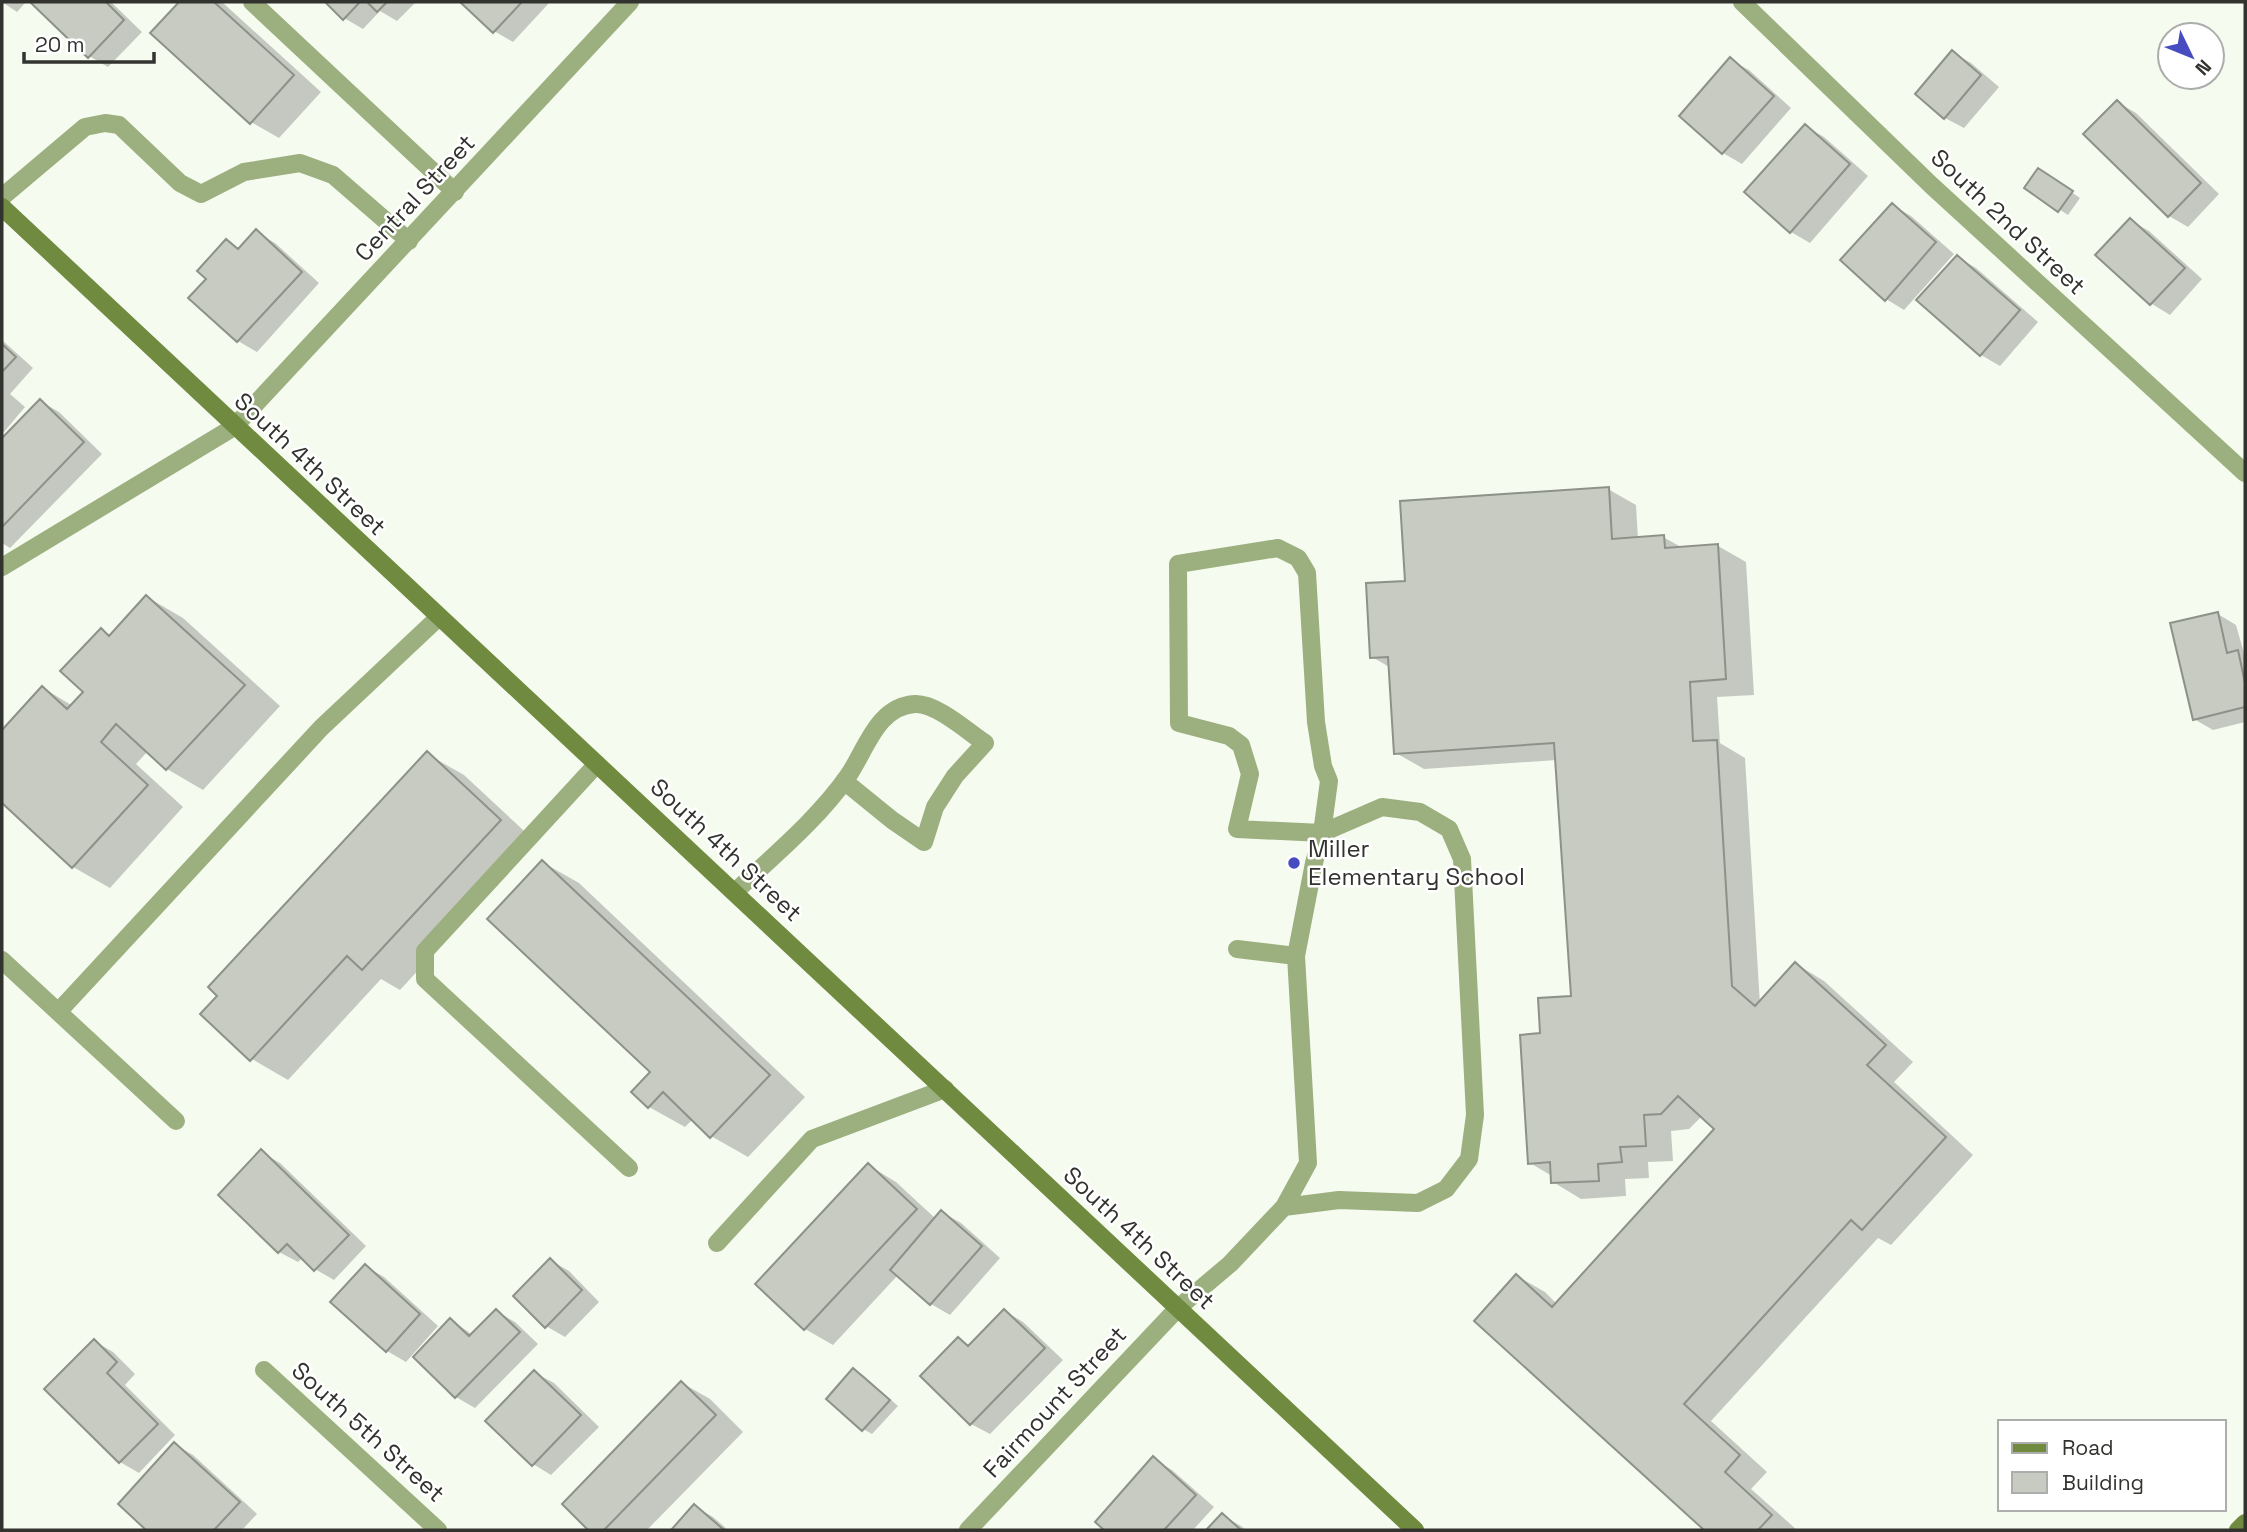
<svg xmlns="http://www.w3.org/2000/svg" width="2247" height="1532" font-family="'Space Grotesk',sans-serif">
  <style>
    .shadow { fill: #0003 }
    .building { fill: #c7cbc1; stroke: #8d9187; stroke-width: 2 }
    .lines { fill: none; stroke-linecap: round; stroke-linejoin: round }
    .lane { stroke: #9caf7f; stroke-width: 18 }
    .street { stroke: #9caf7f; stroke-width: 18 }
    .secondary { stroke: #708a40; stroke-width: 18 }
    .poi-dot { fill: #474cc1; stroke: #fff; stroke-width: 2.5 }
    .labels { text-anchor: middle; stroke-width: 5; stroke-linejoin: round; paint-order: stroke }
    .street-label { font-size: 24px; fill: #32332f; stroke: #fff }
    .poi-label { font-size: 24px; fill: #32332f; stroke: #fff; text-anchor: start }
  </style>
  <rect width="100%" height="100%" fill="#f6fbf0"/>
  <path class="shadow" d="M2,2h24l-9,10z
    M35,2h76l31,30 -34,35 -19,-11 -56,-53z
    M181,2h41l99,90 -42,46 -28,-16 -98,-89z
    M327,2h89l-19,19 -17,-10 -17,18 -19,-11z
    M462,2h88l-37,40 -19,-11z
    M1952,52l19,11 28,24 -35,41 -19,-10 -28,-24z
    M1730,60l19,10 42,38 -49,56 -19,-11 -42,-37z
    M2117,102l19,11 83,81 -31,33 -19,-11z
    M1805,126l19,11 44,39 -58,67 -19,-11z
    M2047,175l33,23 -12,17 -42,-27z
    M1892,205l19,11 43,38 -50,56 -18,-11z
    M2130,220l19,11 53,48 -32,36 -18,-11 -54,-49z
    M256,232l19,11 44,40 -62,69 -19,-11 -30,-62 18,-38 14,8z
    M1957,257l19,11 62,54 -38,44 -19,-11 -62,-55z
    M2,340l31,28 -23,26 15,13 -21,25 -2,-2z
    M40,401l19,11 43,42 -92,94 -8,-5v-102z
    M1608,489l28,16 2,34 25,-2 20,11 35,-2 28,16 8,133 -37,2 3,46 25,15 15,246 36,-40 28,17 89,81 -19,20 79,73 -82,90 -13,-7 -167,183 56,51 -16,17 46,41h-91l-230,-210 41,-44 28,16 12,12 160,-175 -15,-13 -13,13 -18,2 2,30 -25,1 1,16 -24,1 1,17 -45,3 -28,-17 -1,-6 -22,-13 12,-128 31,-38 -16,-237 -133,9 -28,-16 -5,-85 -19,-11 35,-74z
    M147,597l36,21 97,88 -77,84 -36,-21 -19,-18 -12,13 47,43 -73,81 -37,-21 -71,-66v-68l41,-45 30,18 12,-14 16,-62 10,6z
    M2218,614l18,11 9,32v65l-32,8 -19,-11z
    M427,754l37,21 72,67 -136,148 -19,-11 -93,101 -36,-21z
    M542,862l37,21 226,214 -57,60 -37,-21 -18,-17 -8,8 -36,-20 3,-35z
    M261,1152l19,11 86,83 -32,34 -19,-11 -12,-12 -5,5 -19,-10z
    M868,1165l28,17 40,37 6,-7 19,11 39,35 -50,57 -19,-11 -33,-29 -65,70 -28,-16z
    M550,1260l19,11 30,31 -34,35 -19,-11z
    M365,1266l19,11 54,49 -32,36 -19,-11z
    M496,1311l19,11 23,22 -63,64 -19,-11 -41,-40 36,-37 22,15z
    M1005,1311l18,11 40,38 -73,74 -19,-10 -13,-85 12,7z
    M94,1341l19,11 22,22 -10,11 50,50 -36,38 -19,-11z
    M854,1370l9,5 35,31 -26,28 -9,-5z
    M535,1373l19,10 45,44 -48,48 -18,-11z
    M682,1383l28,16 33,33 -96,98h-56l-27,-26z
    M174,1444l19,11 64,59 -15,16h-93l-29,-26z
    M1154,1459l18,11 42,37 -21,23h-87l-9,-8z
    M694,1506l19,11 15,13h-55z
    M1222,1515l19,11 5,4h-37z"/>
  <path class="building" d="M32,2h74l18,18 -36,38 -57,-55z
    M179,2h35l80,73 -44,49 -100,-91z
    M325,2h35l-17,18z
    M367,2h20l-10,10z
    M460,2h62l-29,31z
    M1952,50l29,25 -37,44 -29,-25z
    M1730,57l44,39 -52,58 -43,-38z
    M2117,100l84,83 -33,34 -85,-83z
    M1805,124l45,40 -60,69 -46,-41z
    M2038,168l35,23 -15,21 -34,-24z
    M1892,203l44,39 -51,59 -45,-41z
    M2130,218l55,50 -35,37 -55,-50z
    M256,229l46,43 -65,70 -49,-44 18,-19 -9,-8 29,-32 12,10z
    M1957,255l63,55 -40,46 -64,-56z
    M2,344l14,13 -14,15z
    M40,399l44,43 -82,85v-89z
    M1609,487l3,52 52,-4 1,13 53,-4 8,135 -36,3 3,59 24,-1 15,246 23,20 40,-44 91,83 -19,20 79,72 -84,93 -11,-10 -167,184 56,51 -15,17 47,43 -14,15h-54l-230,-209 42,-47 36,33 162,-178 -36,-33 -17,18 -17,1 2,31 -26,1 2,15 -24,2 1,17 -48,2 -1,-21 -22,2 -8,-129 20,-2 -2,-35 33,-2 -17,-253 -160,11 -6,-97 -18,1 -4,-75 39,-2 -5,-80z
    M146,595l99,90 -79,85 -50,-46 -15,18 47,43 -76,83 -70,-65v-73l40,-44 25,23 16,-17 -23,-21 41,-43 8,8z
    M2218,612l9,41 11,-3 7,33v24l-52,13 -23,-97z
    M427,751l74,69 -139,150 -15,-14 -97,105 -50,-47 17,-18 -9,-9z
    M542,860l228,215 -60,63 -47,-46 -15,16 -17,-16 19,-20 -163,-153z
    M261,1149l88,86 -35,36 -27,-27 -9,9 -60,-58z
    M868,1163l49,46 -113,121 -49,-46z
    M941,1210l41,36 -52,59 -40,-35z
    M550,1258l32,32 -37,38 -32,-32z
    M365,1264l55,50 -34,38 -56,-50z
    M496,1309l24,23 -65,66 -42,-41 37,-39 19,18z
    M1004,1309l41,39 -75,77 -50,-49 38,-39 10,9z
    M94,1339l23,23 -10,11 51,51 -39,39 -75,-74z
    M853,1368l37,32 -28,31 -36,-32z
    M534,1370l47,45 -49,51 -47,-45z
    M681,1381l35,34 -112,115h-16l-26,-26z
    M174,1442l66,60 -26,28h-68l-28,-26z
    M1153,1456l43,39 -32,35h-60l-9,-8z
    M694,1504l30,26h-53z
    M1222,1513l19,17h-35z"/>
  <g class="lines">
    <path class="lane" d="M252,2l203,190
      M2,197l83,-70 20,-4 14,2 61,58 21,11 43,-22 56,-9 33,12 76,66
      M597,764l-172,187v28l204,189
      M735,892c39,-37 82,-72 113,-116 18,-26 29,-70 67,-72 21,-1 52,27 70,39l-30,33 -20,31 -11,35 -32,-22 -48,-39
      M1237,949l59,7
      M2,960l174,161
      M58,1012l263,-284 118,-111
      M717,1243l95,-104 133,-50
      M1178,1308l52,-44 54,-57 55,-7 79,3 28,-14 23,-30 6,-44 -13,-256 -13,-30 -29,-17 -38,-5 -60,26 -85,-4 13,-55 -9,-29 -12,-9 -50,-13 -1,-159 100,-16 20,10 9,15 9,149 7,44 6,15 -7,52 -8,30 -18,93 12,207 -24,44"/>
    <path class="street" d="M1742,2l189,183 314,288
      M2,567l232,-140 396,-425
      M264,1370l174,160
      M968,1530l210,-222"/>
    <path class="secondary" d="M2,207l1413,1323
      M2238,1530l7,-7"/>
  </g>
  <circle class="poi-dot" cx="1294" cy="863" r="7"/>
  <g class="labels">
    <g class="street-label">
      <text transform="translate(415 198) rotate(-47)" y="8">Central Street</text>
      <text transform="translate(2008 222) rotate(43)" y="8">South 2nd Street</text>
      <text transform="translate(310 464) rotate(43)" y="8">South 4th Street</text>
      <text transform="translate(726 850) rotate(43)" y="8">South 4th Street</text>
      <text transform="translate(1139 1238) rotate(43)" y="8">South 4th Street</text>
      <text transform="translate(1055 1402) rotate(-47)" y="8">Fairmount Street</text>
      <text transform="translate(368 1432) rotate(42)" y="8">South 5th Street</text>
    </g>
    <g class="poi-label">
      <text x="1308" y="857">Miller<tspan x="1308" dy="28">Elementary School</tspan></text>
    </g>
  </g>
  <rect width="2247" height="1532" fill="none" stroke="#32332f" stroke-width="7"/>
  <rect x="1998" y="1420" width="228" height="91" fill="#ffffff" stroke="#adadac" stroke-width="2"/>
  <rect x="2012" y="1443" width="35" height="10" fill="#708a40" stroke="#adadac" stroke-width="2"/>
  <text x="2062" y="1455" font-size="21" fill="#32332f">Road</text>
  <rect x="2012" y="1472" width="35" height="21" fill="#c7cbc1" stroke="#adadac" stroke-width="2"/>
  <text x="2062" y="1490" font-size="21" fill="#32332f">Building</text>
  <g transform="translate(2191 56) rotate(133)"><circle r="33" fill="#ffffff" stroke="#adadac" stroke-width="2"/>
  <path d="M0-5L12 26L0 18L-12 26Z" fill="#474cc1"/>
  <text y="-10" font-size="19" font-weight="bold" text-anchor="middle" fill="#32332f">N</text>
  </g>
  <path d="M24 52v10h130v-10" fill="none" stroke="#32332f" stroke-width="3.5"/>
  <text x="35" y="52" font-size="21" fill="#32332f" stroke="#ffffff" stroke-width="5" paint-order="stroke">20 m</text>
</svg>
